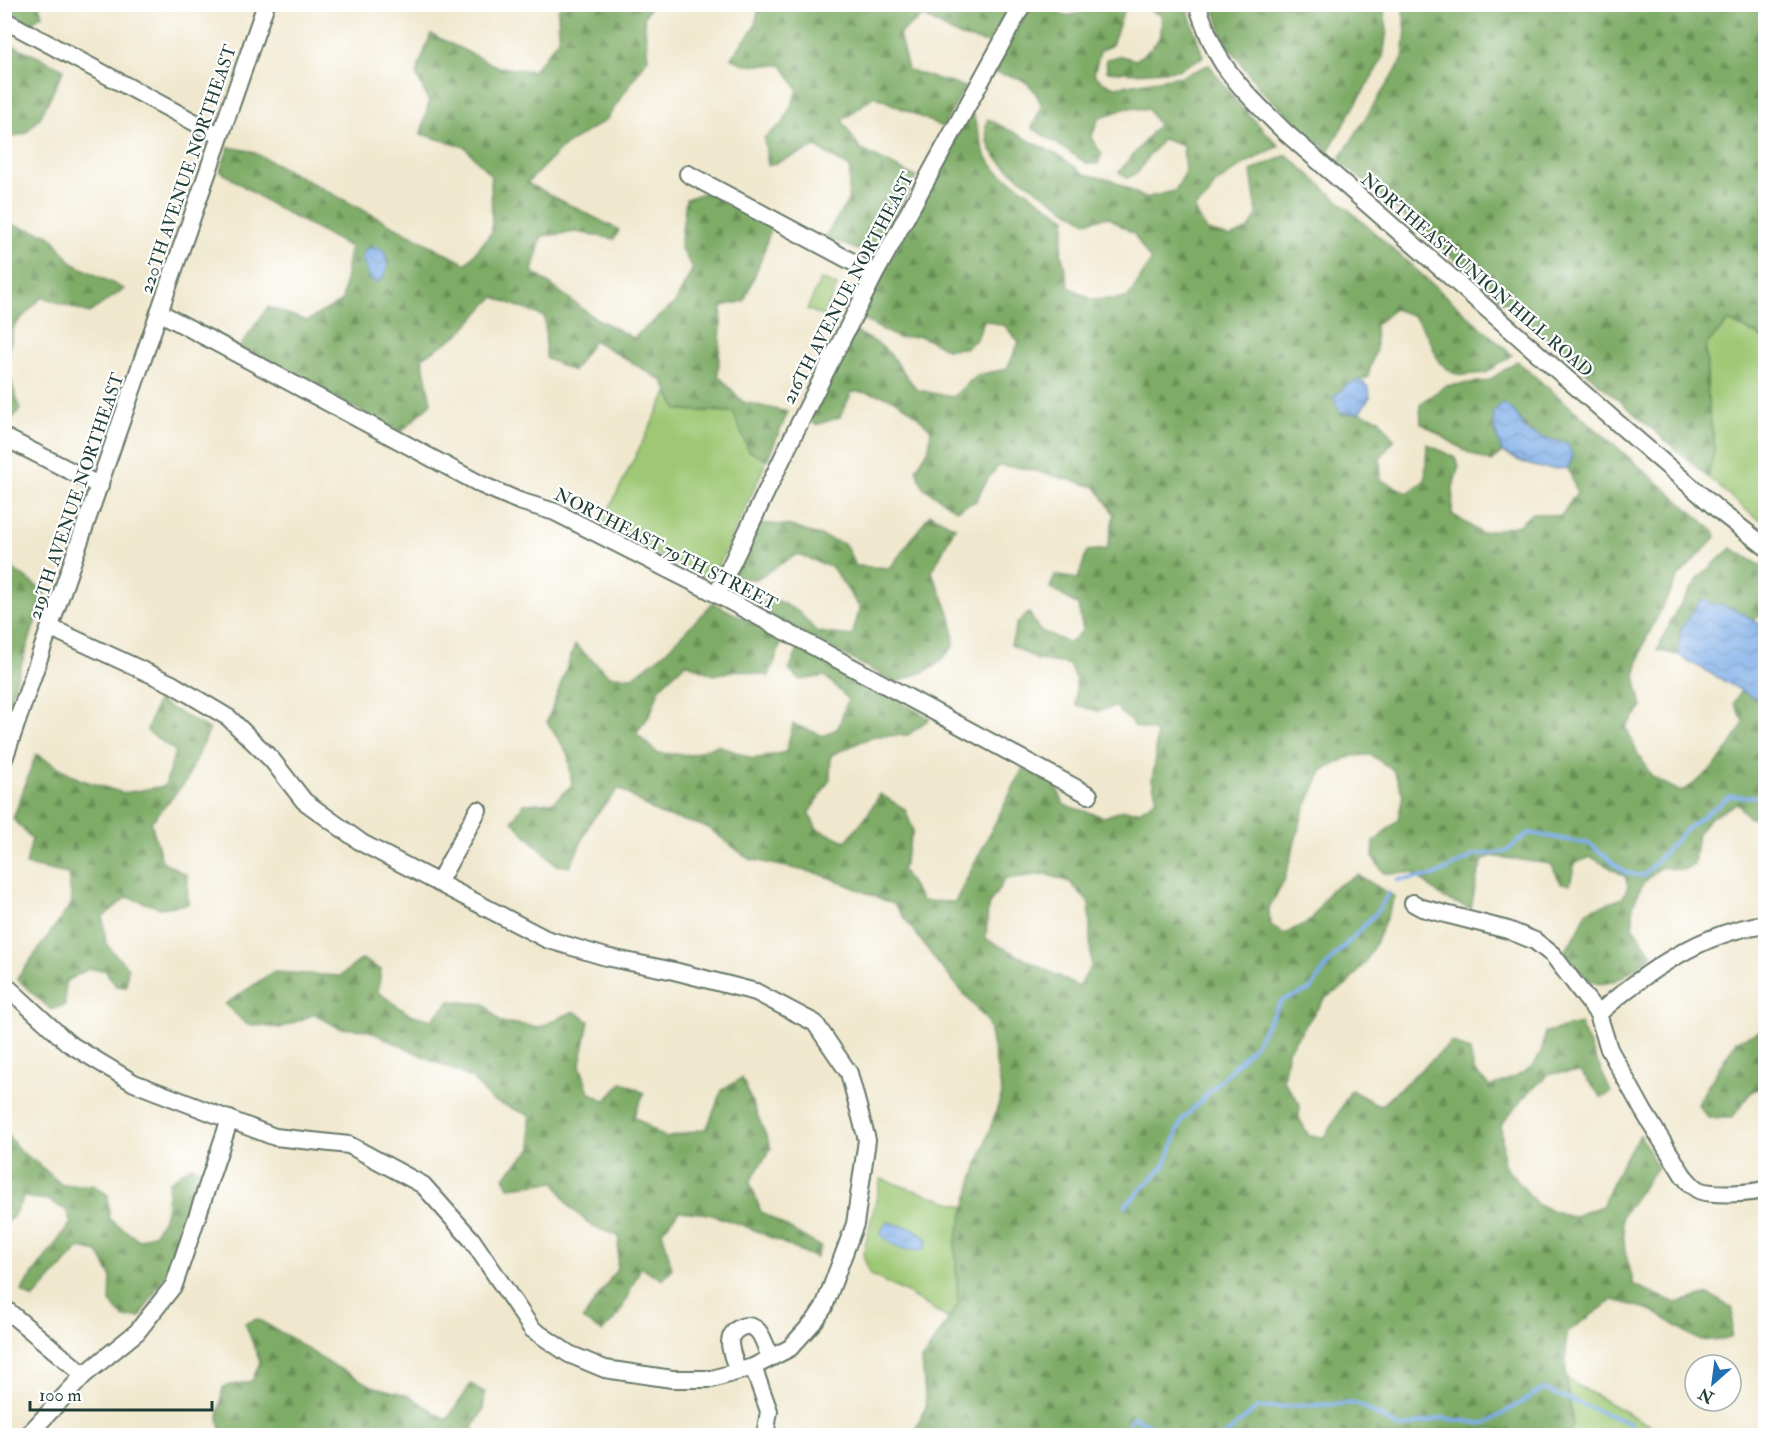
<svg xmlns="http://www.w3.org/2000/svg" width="1770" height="1440" font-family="'IM FELL Double Pica',serif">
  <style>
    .green { fill: #9ec874; stroke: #5e8254; stroke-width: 1.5 }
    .forest { fill: url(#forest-firs); stroke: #4e744d; stroke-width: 1.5; fill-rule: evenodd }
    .water { fill: url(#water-waves); stroke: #4e758e; stroke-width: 1.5 }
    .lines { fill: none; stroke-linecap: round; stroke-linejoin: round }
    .stream { stroke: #7eade8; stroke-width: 4 }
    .minor-casing { stroke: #68796a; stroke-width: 20 }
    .minor { stroke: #fff; stroke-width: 16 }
    .labels { text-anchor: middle; stroke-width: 4.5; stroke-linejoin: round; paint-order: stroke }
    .street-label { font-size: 18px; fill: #1f3d34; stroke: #fff }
  </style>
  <defs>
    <pattern id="forest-firs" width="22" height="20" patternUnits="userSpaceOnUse" patternTransform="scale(1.5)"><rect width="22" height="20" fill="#7eac66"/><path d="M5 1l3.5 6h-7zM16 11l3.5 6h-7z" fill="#678d55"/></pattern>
    <pattern id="water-waves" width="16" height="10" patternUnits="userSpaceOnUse" patternTransform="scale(1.5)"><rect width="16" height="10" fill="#7eade8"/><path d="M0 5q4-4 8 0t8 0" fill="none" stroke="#678ebd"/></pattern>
  </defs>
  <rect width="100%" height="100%" fill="#fff"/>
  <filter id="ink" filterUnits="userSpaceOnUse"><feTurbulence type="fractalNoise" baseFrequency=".0167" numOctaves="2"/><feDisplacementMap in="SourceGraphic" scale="12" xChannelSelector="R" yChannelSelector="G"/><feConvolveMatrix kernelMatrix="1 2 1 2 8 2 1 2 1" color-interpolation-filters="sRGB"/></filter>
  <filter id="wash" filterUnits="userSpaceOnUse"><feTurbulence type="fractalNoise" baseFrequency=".008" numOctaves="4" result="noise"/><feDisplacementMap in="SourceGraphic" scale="24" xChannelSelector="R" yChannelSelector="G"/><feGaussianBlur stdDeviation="1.35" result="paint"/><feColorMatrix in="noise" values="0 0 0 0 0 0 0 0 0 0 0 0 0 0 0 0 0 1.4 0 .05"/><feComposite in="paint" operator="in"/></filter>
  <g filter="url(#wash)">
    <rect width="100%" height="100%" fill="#f0e8ce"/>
    <path class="green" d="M821,279l16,7 -14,30 -16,-7z
      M1729,321l36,18v183l-13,-7 -44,-38 7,-30 -7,-43 -2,-59z
      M668,391l9,19 56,2 16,39 18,9 -51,112 -15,5 -100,-52z
      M881,1179l84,28 -10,37 3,61 -9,14 -42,-26 -38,-19 -6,-20z
      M1566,1379l90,50 -3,6h-85l5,-9z
      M1498,1429l15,6 -118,1 38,-5z"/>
    <path class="forest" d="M4,5h35l3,10 -12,9 -25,-14z
      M562,5h89l-7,12 4,41 -42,62 -42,26 -37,37 92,47 -5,9 -38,-7 -34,4 -10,35 62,46 39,21 42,-35 18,-35 -13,-21 6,-48 20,-7 65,34 -8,29 -19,46 -22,5 -4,69 25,27 45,10 -21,48 -18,-9 -16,-39 -56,-2 -14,-29 -69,-41 -21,31 -27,-13 -1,-41 -51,-20 -35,37 -37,24 9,45 -30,29 -161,-85 28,-40 39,14 35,-20 8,-54 -78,-42 -52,-34 9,-24 22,4 215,113 26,-32 -1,-56 -26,-29 -44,-13 8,-32 -13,-28 15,-40 67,33 35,4 26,-32 -1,-29z
      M760,5h251l-22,38 -28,-6 -38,-21 -24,18 9,36 57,17 -22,40 -69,-31 -32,25 18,28 56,28 -36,67 -22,6 -33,-13 23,-36 2,-33 -34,-21 -48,19 -4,-28 20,-16 14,-32 -16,-25h-36l-15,-7 23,-30z
      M1031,5h15l20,11 26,-6 6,-5h88l17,52 -25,13 -42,3 -29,-2 -1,-12 15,-3 15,4c19,-14 28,-20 25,-45l-21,-9 -16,4 -12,35 -12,6 -6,23 9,8 12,5 67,-11 27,-11 27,36 43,45 -33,17 -31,21 -8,14 -13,10 13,23 23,6 19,-8 8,-15 -6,-43 36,-16 225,200 -26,18 -23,2 -10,-2 -14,-11 -11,-26 -14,-20 -20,-7 -19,16 1,24 -9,29 -19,6 -7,29h18l20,6 15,20 -14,20 1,21 27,13 17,-13 2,-36 27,13 5,8 -6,22 -1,27 29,19 38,-8 13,-12 29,3 16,-24 -9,-24 5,-12 -6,-13c-30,-6 -36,-4 -52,-31l-20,18 7,22 -11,10 -22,-9 -48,-30 -1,-19 25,-18 43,-5 29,-20 197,170 2,6 -38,40 -35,68 -8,31 7,31 -16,20 12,27 14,23 29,15c33,-20 45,-37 63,-70l-10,-19 7,-13 24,14v113l-16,1 -12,-15 -27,15 -12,14 -4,33 -12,5 -21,-3 -18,16 -10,22v22l19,28c-17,12 -42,38 -63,25 -10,-6 -18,-21 -25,-29l12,-16 11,-24 36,-13 5,-12 -3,-10 -34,-19 -16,6 -5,21 -9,-1 -10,-19 -60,-8 -8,4 -6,17 -6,32 -26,-10 -32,-26h-29l-11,-15 1,-16 24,-22 5,-25 -9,-24 -23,-16 -20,1 -29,15 -19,42 -19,68 -15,27 1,16 15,10 26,-14 20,-31 27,-14 37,22 -19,45 -10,19 -20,25 -21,12 -37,52 -5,30 17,24 -1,14 10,18 16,1 26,-47 29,16 72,-64 18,9 4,20 16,16c32,-14 52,-15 55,-55l35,-8 31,68 -9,6 -21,-26 -31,1 -25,23 -24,29 3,40 34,40 33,12 31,-11 21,-46 17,-25 17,32 -35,49 3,35 9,34 42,18 33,-9 24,15 -2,29 -31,3 -49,-31 -38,-10 -47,33v46l7,47 -5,9h-55l-15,-6 -65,2 -38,5 -482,-1 13,-28 -4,-47 36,-55 -3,-61 18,-65 29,-85 -14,-72 -51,-60 -43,-58 -74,-30 -71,-15 -42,-32 -48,-13 -40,-26 -28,33 -21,46 -14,-2 -44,-44 12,-17 29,-2 19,-17 -4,-31 -21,-32 28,-77 35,31 23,1 31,-24 49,-50 70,35 -14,38 -31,-6 -24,5 -28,-12 -26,24 -10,28 -14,18 21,20 33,2 28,-10 35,14 33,-7 7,-28 31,12 14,-8 10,-29 -23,-23 -25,4 -11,-10 10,-23 131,71 -22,17 -34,1 -43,19 -1,24 -21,35 8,15 29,12 22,-27 12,-20 25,15 8,21 -11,40 20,31 33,1 68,-134 32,15 9,22 40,12 19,-7 16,1 18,-12 -5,-19 4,-24v-24l-21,-6 -19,-19 -19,4 -21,-6v-26l-8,-15 -30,-4 -27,-15 6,-22 12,-10 10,17 30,13 14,-13 -5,-25 -28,-17 5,-13 23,4 9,-28 20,-2 7,-35 -18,-27 -71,-19 -27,-2 -11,14 -11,21 -20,9 -33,-23 -7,-18 13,-20 2,-19c-25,-27 -41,-38 -79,-38l-12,25 -24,8 -7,-5 46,-89 24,13 11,10 27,36 36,7 24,-22 30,-6 12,-27 -14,-16 -21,-6 -7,19 -12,9 -18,1 -27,-13 -22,2 -38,-20 109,-206 4,3 12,40 12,16 69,47 -5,34 8,35 23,13 36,-2 23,-37 -17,-27 -26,-17 -22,5c-22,-15 -83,-51 -94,-71 -5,-8 -8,-24 -4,-32l73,38 23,17 28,6 33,18 30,-7 10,-18 -2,-27 -20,-7 -16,19 -9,15 -11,5 -8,-6 39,-47 -10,-16 -21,-1 -28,10 -8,20 11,16 -4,10h-10l-56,-36 10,-22c-11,-28 -22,-29 -50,-33zM1045,874l25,8 19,21 2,63 -12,21 -93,-48 2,-33 17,-27z
      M1214,5h169l4,25 -4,28 -55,93 -69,-63 -36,-50z
      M1402,5h363v334l-36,-18 -23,24 2,59 7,44 -7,29 -369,-317 64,-101 3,-29z
      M4,41l60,28 -23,47 -15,17 -21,6z
      M5,223l45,12 22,28 52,26 -35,24 -47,-16 -28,29 -8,39 14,44 -14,18z
      M930,514l25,13 -23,45 20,48 2,26 -20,21 -38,16 -146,-79 25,-5 24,13 18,20 35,4 8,-28 -28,-41 -35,-13 -41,25 -25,-1 27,-55 33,3 54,18 11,22 34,2z
      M1731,548l34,20v43l-12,9 -16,-10 -56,19 -3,26 -21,-5 18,-37 23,-34z
      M5,563l40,29 -40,123z
      M157,701l53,28 -24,52 -35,41 11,39 25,14 1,29 -28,4 -33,-11 -24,20 3,27 22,24 -2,19 -10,-1 -11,-16 -17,-1 -23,13v23l-14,5 -34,-31 55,-76 -4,-29 -42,-9 6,-26 -19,-20 23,-65 43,25 44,14 42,-7 10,-35 -28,-20z
      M362,959l19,11 -3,22 31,22 23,6 18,-19 35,3 15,18 40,5 34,-16 15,10 -9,44 9,27 16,9 18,-19 21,11 -10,23 32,22 41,-10 15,-38 20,-12 29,70 -21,34 11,30 60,35 -5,11 -71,-32 -36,-12 -30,-3 -17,20 10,37 -9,12 -22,-13 -22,48 -17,17 -19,-13 34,-50 2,-33 -26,-9 -23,-20 -15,-25 -46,5 -5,-10 28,-29 -3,-33 -38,-15 -18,-21 -106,-49 -28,-2 -24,-14 -35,14 -34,-4 -21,-20 48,-32 67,4z
      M1765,1029v56l-14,7 -19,26h-24l-10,-13 6,-13 32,-51z
      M4,1131l16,20 17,12 25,22h31l15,10 1,24 30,21 16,-7 11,-21 3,-30 22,-16 10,3 -34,102 -27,46 -16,1 -14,-16 1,-26 -13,-24 -19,-4 -46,51 -11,-7 2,-6 47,-63 -5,-13 -18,-10 -24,-3 -12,21 -7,6z
      M257,1319l34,19 36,24 45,24 37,10 38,24 24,-36 14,9 -2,17 -10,18 3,7h-253l-5,-17 5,-31 29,-6 8,-19 -15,-39z"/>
    <path class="water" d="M373,246l10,4c7,14 6,22 -5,33l-8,-3 -8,-22 3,-8z
      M1360,380l9,8 1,9 -11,16h-18l-8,-15 15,-14z
      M1502,403l13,9 12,20 20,7 20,4 6,13 -5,12c-28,3 -42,-3 -66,-16l-7,-22 -2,-17z
      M1701,600l36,10 28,17v77l-87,-49 3,-26z
      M887,1222l27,7 14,10 -4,11c-16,2 -36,-3 -44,-18z"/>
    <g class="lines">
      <path class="stream" d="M1397,880l37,-4 41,-21 30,-3 24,-19 61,11 36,29 17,3 42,-46 45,-34 36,1
        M1126,1205l39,-40 17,-45 72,-74 27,-45 29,-11 21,-30 46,-48 12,-19
        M1123,1436l10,-19 39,19
        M1224,1436l33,-28 99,-5 44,25 42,-10 44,6 57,-35 86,34 7,13"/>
    </g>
  </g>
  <g filter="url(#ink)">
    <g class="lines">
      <g class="minor-casing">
        <path id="minor" d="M1197,4c7,21 15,43 27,61 17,25 39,45 60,66l322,282 117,101 43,33
          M4,20l216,116
          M688,174l187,100
          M159,312l323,173 37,16 36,11 152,77 382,206
          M4,437l96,49
          M717,594l78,-162 80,-158 148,-270
          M51,628l121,56 57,34 43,42 32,41 58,42 184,96 60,18 68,14 82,21 59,31 34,50 18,67 -12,84 -31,83 -8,12 -26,29 -37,19 16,44 -4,25
          M4,759l262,-755
          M438,883l40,-73
          M1413,903l9,5 86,22 27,11 18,14 45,59 11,35 35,63 39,63c5,6 11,14 18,16 14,4 51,3 65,-2
          M4,984l64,59 66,40 141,54 74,8 74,40 49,55 60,89 37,25 36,15 67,10h40l41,-12
          M1598,1014c47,-42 104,-82 168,-90
          M4,1308l80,67
          M738,1371c-3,-9 -8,-19 -8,-28 0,-14 18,-23 28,-12 6,7 9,19 12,27
          M27,1436l57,-61 53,-43 37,-47 56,-166"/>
      </g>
      <use href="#minor" class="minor"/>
    </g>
  </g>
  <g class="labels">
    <g class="street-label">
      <text transform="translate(188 169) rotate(-71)" y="6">220TH AVENUE NORTHEAST</text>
      <text transform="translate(1477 275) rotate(41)" y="6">NORTHEAST UNION HILL ROAD</text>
      <text transform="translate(848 288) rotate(-62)" y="6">216TH AVENUE NORTHEAST</text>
      <text transform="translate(76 496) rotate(-71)" y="6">219TH AVENUE NORTHEAST</text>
      <text transform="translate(666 549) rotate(27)" y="6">NORTHEAST 79TH STREET</text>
    </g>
  </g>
  <rect width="1770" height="1440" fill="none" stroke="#fff" stroke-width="24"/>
  <g transform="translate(1713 1383) rotate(208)"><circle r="28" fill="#ffffff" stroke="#a5b1ae" stroke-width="1.5"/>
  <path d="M0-4.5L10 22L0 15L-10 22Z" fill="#1f6fb2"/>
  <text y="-9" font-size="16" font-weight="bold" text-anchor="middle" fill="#1f3d34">N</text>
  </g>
  <path d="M30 1401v9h182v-9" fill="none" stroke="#1f3d34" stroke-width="3"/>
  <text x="39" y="1401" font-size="18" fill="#1f3d34" stroke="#ffffff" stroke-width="4.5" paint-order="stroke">100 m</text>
</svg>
